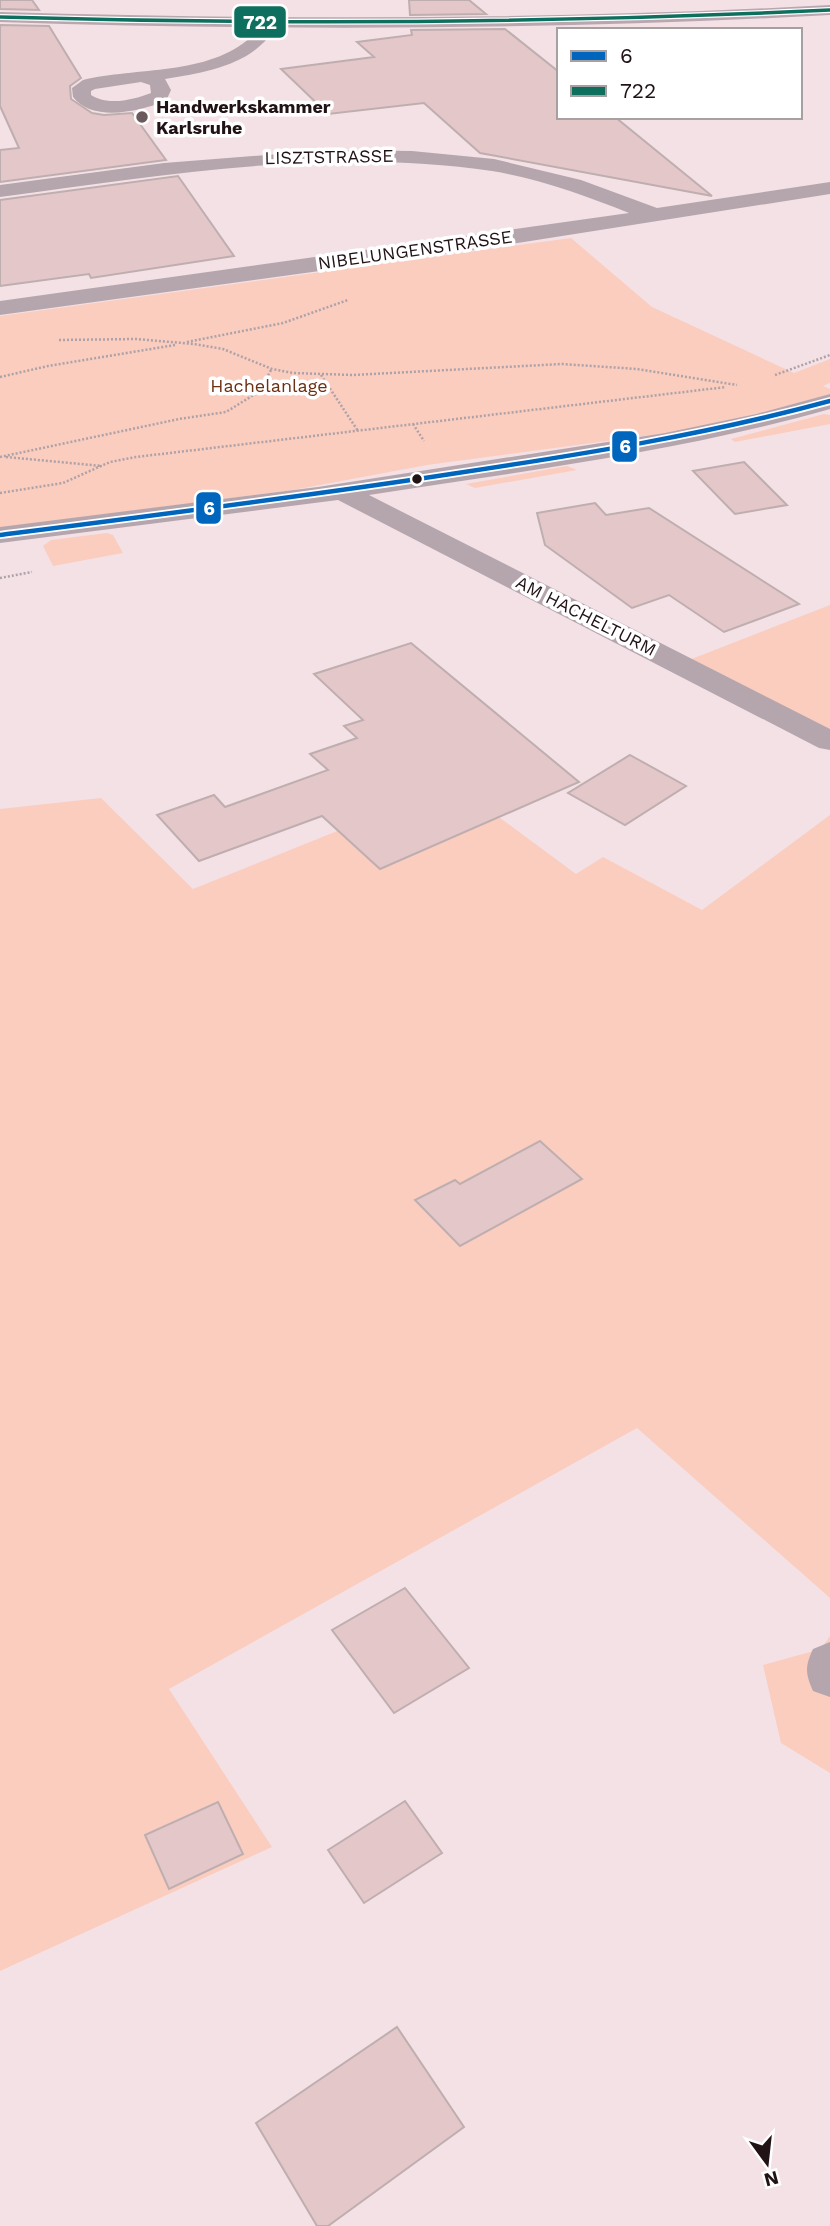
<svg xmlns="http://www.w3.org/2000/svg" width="830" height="2226" font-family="'Work Sans',sans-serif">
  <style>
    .green { fill: #facdbf }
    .building { fill: #e4c7c8; stroke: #bfaeb0; stroke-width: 2 }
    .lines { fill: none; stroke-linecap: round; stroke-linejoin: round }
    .path { stroke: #aea1a7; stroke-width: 2.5; stroke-dasharray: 2 2; stroke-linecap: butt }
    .minor { fill: #b5a6ae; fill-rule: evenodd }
    .major { fill: #b8a7af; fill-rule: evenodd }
    .bus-1-casing { stroke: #fff; stroke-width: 8 }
    .bus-2-casing { stroke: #fff; stroke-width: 6 }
    .bus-1 { stroke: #0065bd; stroke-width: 4.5 }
    .bus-2 { stroke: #0e6f5e; stroke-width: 3.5 }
    .poi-dot { fill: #6a5a5e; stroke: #fff; stroke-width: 2.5 }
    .bus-dot { fill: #201215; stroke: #fff; stroke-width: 2.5 }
    .labels { text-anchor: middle; stroke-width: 7; stroke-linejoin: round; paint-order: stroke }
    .far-poi-label { font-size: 18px; font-weight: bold; fill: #201215; stroke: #fff; text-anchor: start }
    .far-street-label { font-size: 18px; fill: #201215; stroke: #fff }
    .far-park-label { font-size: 18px; fill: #6b2f12; stroke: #fff }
    .line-badge { stroke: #fff; stroke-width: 2.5 }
    .badge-label { font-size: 19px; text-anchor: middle; font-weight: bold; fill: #fff }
  </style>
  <rect width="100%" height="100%" fill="#f4e1e5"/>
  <path class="green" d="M571,238l81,69 142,66 36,-14v24l-7,3 7,3v5l-39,12 -116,26 -248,33 -134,25 -293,38v-212z
    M824,414l6,1v9l-95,18 -4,-3z
    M567,466l10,4 -102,18 -9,-4z
    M107,533l6,2 10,18 -70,13 -10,-20 8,-6z
    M830,605v126l-141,-71z
    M454,784l122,90 27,-17 99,53 128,-95v783l-193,-170 -468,261 103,158 -272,124v-1162l101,-11 92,91z
    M830,1636v137l-49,-30 -18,-78 58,-16z"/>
  <path class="building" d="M0,0h32l7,10 -39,-1z
    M409,0h60l17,14 -76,1z
    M0,25l49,1 32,52 -11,8 1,13 21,14 12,2 28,-2 34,47 -166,22v-32l19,-2 -19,-42z
    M505,29l54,43v45h56l97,79 -232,-43 -56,-50 -96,11 -47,-45 93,-12 -17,-15 55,-7 -1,-5z
    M178,176l56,80 -143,22 -2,-4 -89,12v-86z
    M744,462l43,43 -52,9 -42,-43z
    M595,503l11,12 43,-7 150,96 -75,28 -55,-37 -37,13 -87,-63 -8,-32z
    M411,643l168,139 -199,87 -58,-53 -123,45 -42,-46 57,-20 11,12 103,-37 -18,-16 47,-16 -13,-12 19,-6 -49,-46z
    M630,755l56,31 -61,39 -57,-32z
    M540,1141l42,38 -122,67 -45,-46 40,-20 5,4z
    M405,1588l64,80 -75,45 -62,-83z
    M405,1801l37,52 -78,50 -36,-53z
    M218,1802l25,52 -74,35 -24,-54z
    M397,2027l67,100 -136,99h-11l-61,-103z"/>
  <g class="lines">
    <path class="path" d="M59,340l77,-1 58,5 29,5 49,20 21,4 60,2 209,-11 75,5 100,16
      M187,342l96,-19 65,-23
      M321,375l37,56
      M775,375l55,-20
      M0,377l48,-11 127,-21
      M413,424l11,17
      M0,457l179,-38 47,-7 34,-21 11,-21
      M6,457l96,9
      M0,493l63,-10 47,-21 26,-5 590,-70
      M0,578l32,-6"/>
    <path class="minor" d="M269,18l9,5c-22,42 -71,49 -113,56l6,11 -5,11c-26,10 -73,22 -93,-4l-1,-9 11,-8c53,-13 125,-4 168,-43 5,-5 8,-12 12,-18zM141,82l9,3 1,8c-18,7 -43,13 -60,2v-4l4,-2z
      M330,150l82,1 82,8 87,21 76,28 173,-26v12l-357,56 -473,65v-14l629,-88c-45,-18 -89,-34 -137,-42 -164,-24 -329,4 -492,26v-12l164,-22z
      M830,394v15c-151,43 -306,62 -461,86l461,234v21l-11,-2 -481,-248 -338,43v-16l318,-40 347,-54 91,-19z
      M830,1642v55l-17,-6c-8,-18 -8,-25 0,-42z"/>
    <path class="major" d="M830,5v10c-277,15 -553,16 -830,7v-10c277,8 553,8 830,-7z"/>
    <g class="bus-1-casing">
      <path id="bus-1" d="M0,535c150,-19 301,-38 451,-61 127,-19 254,-39 379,-73"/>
    </g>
    <g class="bus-2-casing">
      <path id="bus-2" d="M0,17c277,8 553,6 830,-7"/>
    </g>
    <use href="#bus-1" class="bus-1"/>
    <use href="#bus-2" class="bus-2"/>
  </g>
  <circle class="poi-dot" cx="142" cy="117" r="7"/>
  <circle class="bus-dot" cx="417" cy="479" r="6"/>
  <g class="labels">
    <g class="far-poi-label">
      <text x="156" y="113">Handwerkskammer<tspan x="156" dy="21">Karlsruhe</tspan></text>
    </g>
    <g class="far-street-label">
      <text transform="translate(329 157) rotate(-1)" y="6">LISZTSTRASSE</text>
      <text transform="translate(415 250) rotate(-8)" y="6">NIBELUNGENSTRASSE</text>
      <text transform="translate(586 616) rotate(27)" y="6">AM HACHELTURM</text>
    </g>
    <g class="far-park-label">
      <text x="269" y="392">Hachelanlage</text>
    </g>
  </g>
  <g class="line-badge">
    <rect x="233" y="5" width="54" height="34" rx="7" fill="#0e6f5e"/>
    <rect x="611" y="430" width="27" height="33" rx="7" fill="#0065bd"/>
    <rect x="195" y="491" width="27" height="34" rx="7" fill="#0065bd"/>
  </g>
  <g class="badge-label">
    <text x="260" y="29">722</text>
    <text x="625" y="453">6</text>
    <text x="209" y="515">6</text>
  </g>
  <rect x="557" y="28" width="245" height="91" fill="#ffffff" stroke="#a6a0a1" stroke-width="2"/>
  <rect x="571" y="51" width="35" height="10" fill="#0065bd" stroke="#a6a0a1" stroke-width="2"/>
  <text x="620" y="63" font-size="21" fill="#201215">6</text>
  <rect x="571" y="86" width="35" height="10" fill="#0e6f5e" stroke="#a6a0a1" stroke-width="2"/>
  <text x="620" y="98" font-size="21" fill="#201215">722</text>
  <g transform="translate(767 2163) rotate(165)" stroke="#ffffff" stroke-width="5" paint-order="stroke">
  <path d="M0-5L12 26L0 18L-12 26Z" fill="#201215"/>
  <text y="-10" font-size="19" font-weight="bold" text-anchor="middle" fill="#201215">N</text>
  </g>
</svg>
